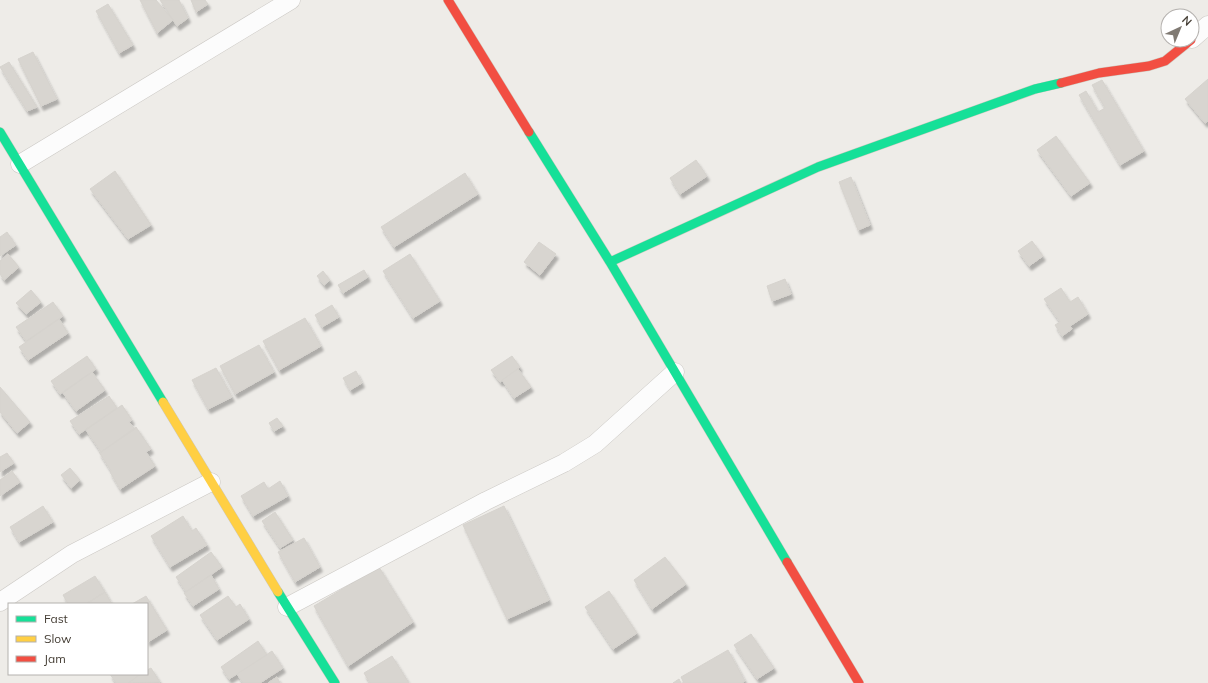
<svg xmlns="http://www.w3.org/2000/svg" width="1208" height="683" font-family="Mulish,sans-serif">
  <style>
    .building { fill: #d8d5d0; stroke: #d6d3ce; filter: url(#shadow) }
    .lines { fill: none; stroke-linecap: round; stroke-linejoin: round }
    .street-casing { stroke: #cbc8c4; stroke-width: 19 }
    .fast-casing { stroke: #cdc9bf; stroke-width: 10 }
    .slow-casing { stroke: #cdc9bf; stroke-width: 10 }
    .jam-casing { stroke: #cdc9bf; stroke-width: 10 }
    .street { stroke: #fcfcfc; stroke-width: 18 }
    .fast { stroke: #16e098; stroke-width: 9 }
    .slow { stroke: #ffcf43; stroke-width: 9 }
    .jam { stroke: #f24e42; stroke-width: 9 }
  </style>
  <defs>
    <filter id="shadow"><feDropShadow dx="2.5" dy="4.5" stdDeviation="1" flood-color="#0004"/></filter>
  </defs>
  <rect width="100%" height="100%" fill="#eeece8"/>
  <path class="building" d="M140,0h16l17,20 -16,13z
    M160,0h19l9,18 -11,8z
    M191,0h14l3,4 -12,8z
    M108,4l25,41 -14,8 -23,-42z
    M33,52l24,47 -16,7 -23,-47z
    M9,62l28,45 -10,4 -27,-44z
    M1208,79v42l-3,2 -20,-24z
    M1102,80l42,71 -24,14 -41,-70 7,-4 12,21 7,-4 -13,-23z
    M1056,136l34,47 -19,13 -34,-46z
    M696,160l11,16 -27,18 -10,-16z
    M115,171l36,54 -23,14 -38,-50z
    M465,173l13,21 -84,53 -13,-20z
    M851,177l19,48 -12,5 -19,-48z
    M7,232l9,13 -16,11v-19z
    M1032,241l11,15 -14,10 -11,-15z
    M539,242l17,12 -16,21 -16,-13z
    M8,254l11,13 -15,13 -4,-6v-13z
    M410,254l30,47 -27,17 -30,-47z
    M364,270l4,7 -25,16 -5,-8z
    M323,271l7,9 -6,5 -7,-9z
    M785,279l6,15 -19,7 -5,-15z
    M1061,288l9,14 8,-5 10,17 -18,12 2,3 -10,7 -7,-11 5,-3 -16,-23z
    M31,290l10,12 -15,12 -10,-11z
    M53,302l10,14 -37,25 -10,-14z
    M332,305l7,12 -17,10 -7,-12z
    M305,318l16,28 -42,24 -16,-29z
    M59,319l9,14 -40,27 -9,-13z
    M259,345l15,27 -39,22 -15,-28z
    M87,356l9,13 -36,25 -9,-13z
    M512,356l8,11 -20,15 -9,-12z
    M216,368l16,29 -24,12 -16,-29z
    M518,369l13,18 -17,11 -12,-18z
    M356,371l6,12 -12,7 -7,-12z
    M92,372l13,18 -29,21 -13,-18z
    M0,387l30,35 -13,11 -17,-21z
    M109,396l8,12 -38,26 -9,-13z
    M122,405l10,15 -3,2 6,7 -34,23 -15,-22z
    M277,418l6,8 -9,5 -5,-8z
    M136,427l15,22 -5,3 9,14 -35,23 -10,-17 1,-1 -12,-19h2z
    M7,453l7,10 -14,9v-15z
    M70,468l10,12 -9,8 -10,-13z
    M12,471l8,11 -20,14v-16z
    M280,481l8,15 -35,20 -12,-20 23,-14 4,7z
    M43,506l10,16 -34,20 -9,-15z
    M504,506l45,94 -42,19 -44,-94z
    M275,512l18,28 -13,8 -18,-27z
    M183,516l9,15 4,-3 11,17 -37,22 -19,-31z
    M304,538l16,29 -25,15 -17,-30z
    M211,552l11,15 -36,25 -10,-15z
    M665,557l21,27 -34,25 -18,-29z
    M379,567l34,55 -65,44 -34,-60z
    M211,575l8,14 -26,17 -9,-13z
    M95,576l10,16 -19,12h-18l-5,-9z
    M609,591l28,42 -24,16 -28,-42z
    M105,592l7,12h-26z
    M146,596l21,34 -19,12 -1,-2v-36h-15z
    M228,596l8,11 4,-3 9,15 -32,21 -17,-25z
    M751,634l23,34 -17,11 -23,-34z
    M258,641l9,14 -38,24 -8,-12z
    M728,650l17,31 -3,2h-58l-3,-6z
    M272,651l11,17 -23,15h-17l-6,-9z
    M392,656l17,27h-39l-6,-10z
    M151,668l9,14 -32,1 13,-9h6v-4z
    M110,674h31l-13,9h-12z
    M277,677l3,6h-12z
    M679,679l2,4h-8z"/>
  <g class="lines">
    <g class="street-casing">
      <path id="street" d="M1192,39l16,-14
        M20,164l271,-164
        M0,602l72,-48 139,-72
        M287,607l199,-106 78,-38 31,-19 80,-72"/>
    </g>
    <g class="fast-casing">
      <path id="fast" d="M0,132l163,270
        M529,132l81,130 177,300
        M610,262l208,-95 217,-78 26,-6
        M278,592l57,91"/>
    </g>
    <g class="slow-casing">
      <path id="slow" d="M163,402l115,190"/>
    </g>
    <g class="jam-casing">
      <path id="jam" d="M448,0l81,132
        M1061,83l38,-10 50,-7 16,-5 26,-21
        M787,562l72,121"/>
    </g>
    <use href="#street" class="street"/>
    <use href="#fast" class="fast"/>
    <use href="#slow" class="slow"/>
    <use href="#jam" class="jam"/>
  </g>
  <rect x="8" y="603" width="140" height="72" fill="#ffffff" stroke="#b4b1ae"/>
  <rect x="16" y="616" width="20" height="6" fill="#16e098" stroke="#b4b1ae"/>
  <text x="44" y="623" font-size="12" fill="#443d34">Fast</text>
  <rect x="16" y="636" width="20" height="6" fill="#ffcf43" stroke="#b4b1ae"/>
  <text x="44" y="643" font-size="12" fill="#443d34">Slow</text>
  <rect x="16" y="656" width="20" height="6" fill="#f24e42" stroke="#b4b1ae"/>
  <text x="44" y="663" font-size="12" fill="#443d34">Jam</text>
  <g transform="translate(1180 28) rotate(44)"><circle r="19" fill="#ffffff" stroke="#b4b1ae"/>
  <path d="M0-3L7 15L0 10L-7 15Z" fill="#807a73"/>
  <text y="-6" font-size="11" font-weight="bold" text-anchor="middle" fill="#443d34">N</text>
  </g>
</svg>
